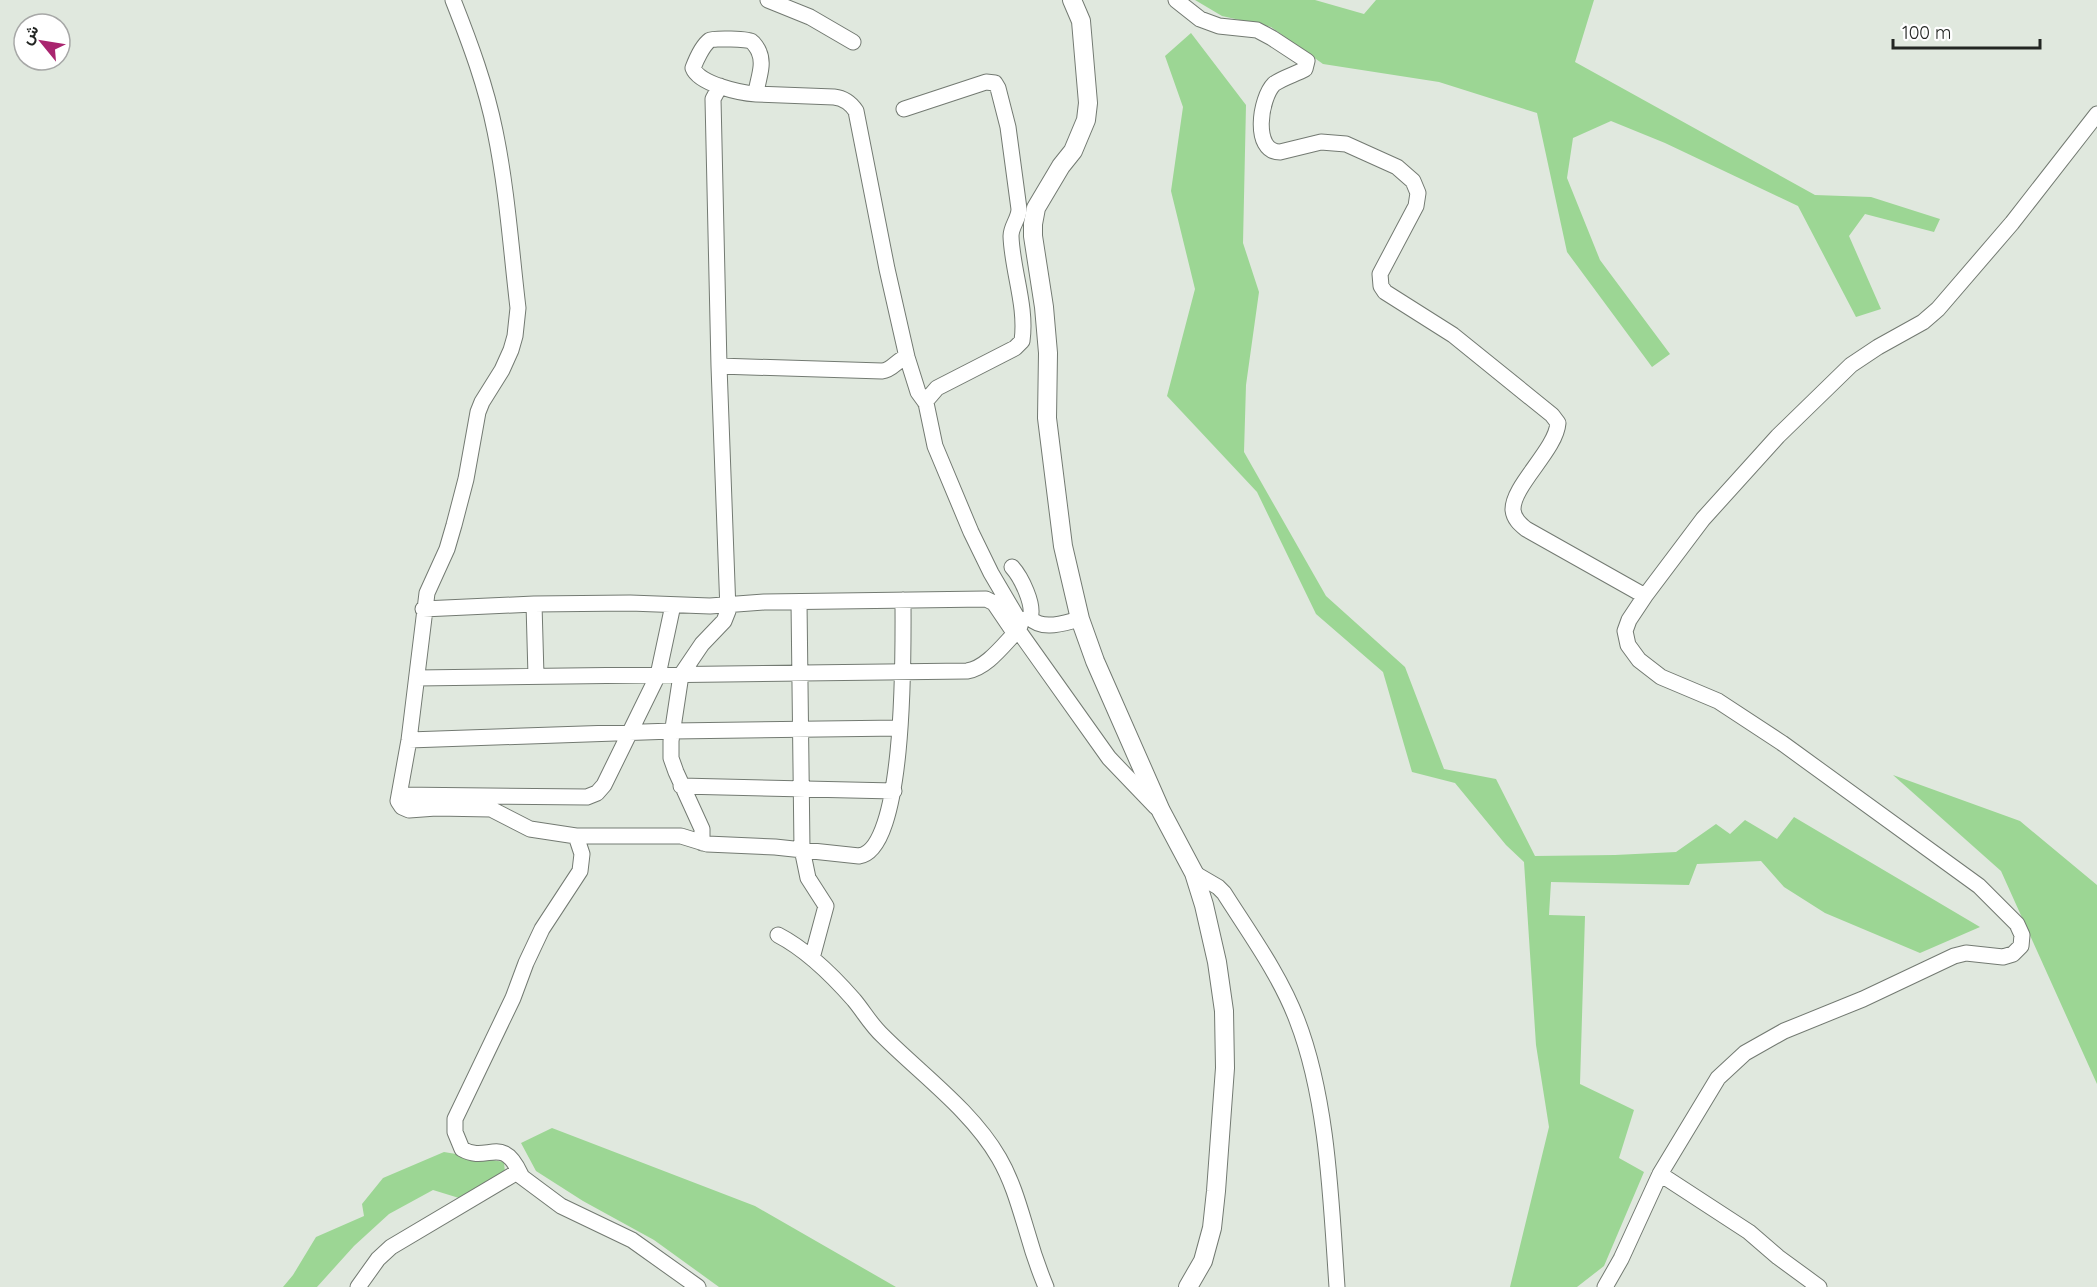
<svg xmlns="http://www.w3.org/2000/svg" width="2097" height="1287" font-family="Quicksand,Vazirmatn,sans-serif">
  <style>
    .green { fill: #9cd694 }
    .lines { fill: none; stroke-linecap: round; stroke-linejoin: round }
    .minor-casing { stroke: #737a72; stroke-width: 17 }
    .major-casing { stroke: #737a72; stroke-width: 20 }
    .minor { stroke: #fff; stroke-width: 15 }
    .major { stroke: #fff; stroke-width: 18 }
  </style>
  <rect width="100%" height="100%" fill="#e0e8de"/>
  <path class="green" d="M1195,0h120l49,14 12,-14h218l-19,62 240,133 56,2 69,22 -6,13 -69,-18 -16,22 32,73 -25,8 -58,-111 -133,-63 -54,-22 -38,17 -6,40 33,82 70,94 -18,13 -85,-115 -30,-139 -98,-31 -116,-18 -52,-37 -49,-11z
    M1191,33l55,72 -3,138 16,49 -13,93 -2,67 82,144 79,71 39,102 52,10 39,77 80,-1 61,-3 40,-28 14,10 15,-14 32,19 17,-22 186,110 -60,26 -95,-40 -41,-26 -23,-26 -64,3 -8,21 -138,-3 -2,33 36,1 -5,168 54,26 -15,48 25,14 -40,94 -27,21h-67l39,-160 -13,-82 -12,-183 -18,-17 -51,-62 -43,-11 -29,-100 -67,-58 -59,-122 -90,-96 28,-107 -24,-98 12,-84 -18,-51z
    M1893,775l127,46 77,64v199l-96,-213z
    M552,1128l203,78 141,81h-177l-65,-47 -71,-39 -47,-30 -15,-28z
    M444,1152l60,10 1,11 -46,25 -26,-8 -44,24 -35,32 -37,41h-34l10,-12 23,-38 48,-21 -2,-12 21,-26z"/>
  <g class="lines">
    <g class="minor-casing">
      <path id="minor" d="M453,0c17,43 33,86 42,131 12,58 16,118 23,177l-3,28 -4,14 -9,20 -20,32 -4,10 -12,67 -12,46 -7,24 -20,44 -18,147 -11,61 4,6 7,3 27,-2 55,1 39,20 46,7h105l26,8 68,3 84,9c48,-6 44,-215 44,-256
        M768,0l42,17 43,25
        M1176,0l24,19 19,7 38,4 15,8 35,23 -2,8c-9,5 -23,9 -31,15 -14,14 -22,68 6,68l41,-10 25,2 51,23 16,14 5,12 -2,13 -36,68 1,12 4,6 68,43 99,80 6,8c-2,27 -46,63 -45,87 1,9 7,14 13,19l119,67
        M904,109l82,-27 9,1 3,5 10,39 11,82c0,10 -8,17 -8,27 1,34 16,70 11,105l-7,7 -78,40 -12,14
        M719,366l163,5c11,-1 14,-11 25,-14
        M1012,567c9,10 23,38 18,51l-11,3
        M799,602l3,247 6,29 18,28 -14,52
        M534,604l2,72
        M423,609l111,-5 96,-1 80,3 54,-4 222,-3 8,4 21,31
        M1030,618c13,13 33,5 50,1
        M1018,630l91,128 47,49
        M417,678l550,-7c20,-3 37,-27 51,-41l2,-4 -2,-7 -27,-46 -20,-41 -36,-86 -9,-43 -8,-11 -11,-35 -20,-88 -31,-158c-6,-9 -13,-13 -22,-14l-78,-3c-16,-1 -57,-10 -63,-26 3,-8 10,-23 17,-28 3,-2 39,-1 41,1 3,2 7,8 8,11 6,13 -2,29 -3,42
        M409,740l264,-9 227,-3
        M681,786l213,5
        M399,795l188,2 10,-4 7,-8 54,-110 15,-70
        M702,843v-14l-26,-57 -5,-14v-17l10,-66 21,-31 22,-23 4,-10 -9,-245 -6,-267 7,-13
        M1194,873l24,14 6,6c26,41 56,82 73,127 31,80 34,182 40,267
        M778,935c29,15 55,41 76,65 10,12 17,25 29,36 38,38 89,75 116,122 14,24 21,51 29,77 5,18 11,35 18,52
        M1660,1174l89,58 29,25 41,30
        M521,1175c-19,-42 -33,-11 -59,-26l-7,-17v-13l58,-121 13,-35 16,-34 38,-58 2,-17 -6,-18
        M358,1287l20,-28 13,-12 123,-73h4l43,32 71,34 66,47
        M1605,1287l16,-28 39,-85 58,-96 27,-25 39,-22 79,-32 91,-43 12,-3 37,4 10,-3 8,-8 1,-11 -5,-11 -38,-38 -197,-143 -64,-42 -57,-24 -22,-17 -11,-15 -3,-14 4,-11 16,-24 58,-77 75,-83 73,-71 27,-18 45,-25 15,-13 74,-86 85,-109"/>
    </g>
    <g class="major-casing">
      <path id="major" d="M1072,0l9,21 7,82 -2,17 -13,31 -12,15 -25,42 -3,16v12l11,71 4,46 -1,65 16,128 17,73 15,42 66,150 33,62 10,32 13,57 7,49 1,57 -9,123 -4,37 -9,33 -15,26"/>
    </g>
    <use href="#minor" class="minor"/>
    <use href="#major" class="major"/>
  </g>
  <g transform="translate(42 42) rotate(300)"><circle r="28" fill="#ffffff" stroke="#a7a8a7" stroke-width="1.5"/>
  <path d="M0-4.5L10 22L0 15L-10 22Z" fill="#a9256f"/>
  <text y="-9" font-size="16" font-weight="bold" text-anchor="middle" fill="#232623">ش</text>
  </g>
  <path d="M1893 39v9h147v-9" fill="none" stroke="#232623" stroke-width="3"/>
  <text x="1902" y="39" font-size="18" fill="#232623" stroke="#ffffff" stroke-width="4.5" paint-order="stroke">100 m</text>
</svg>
